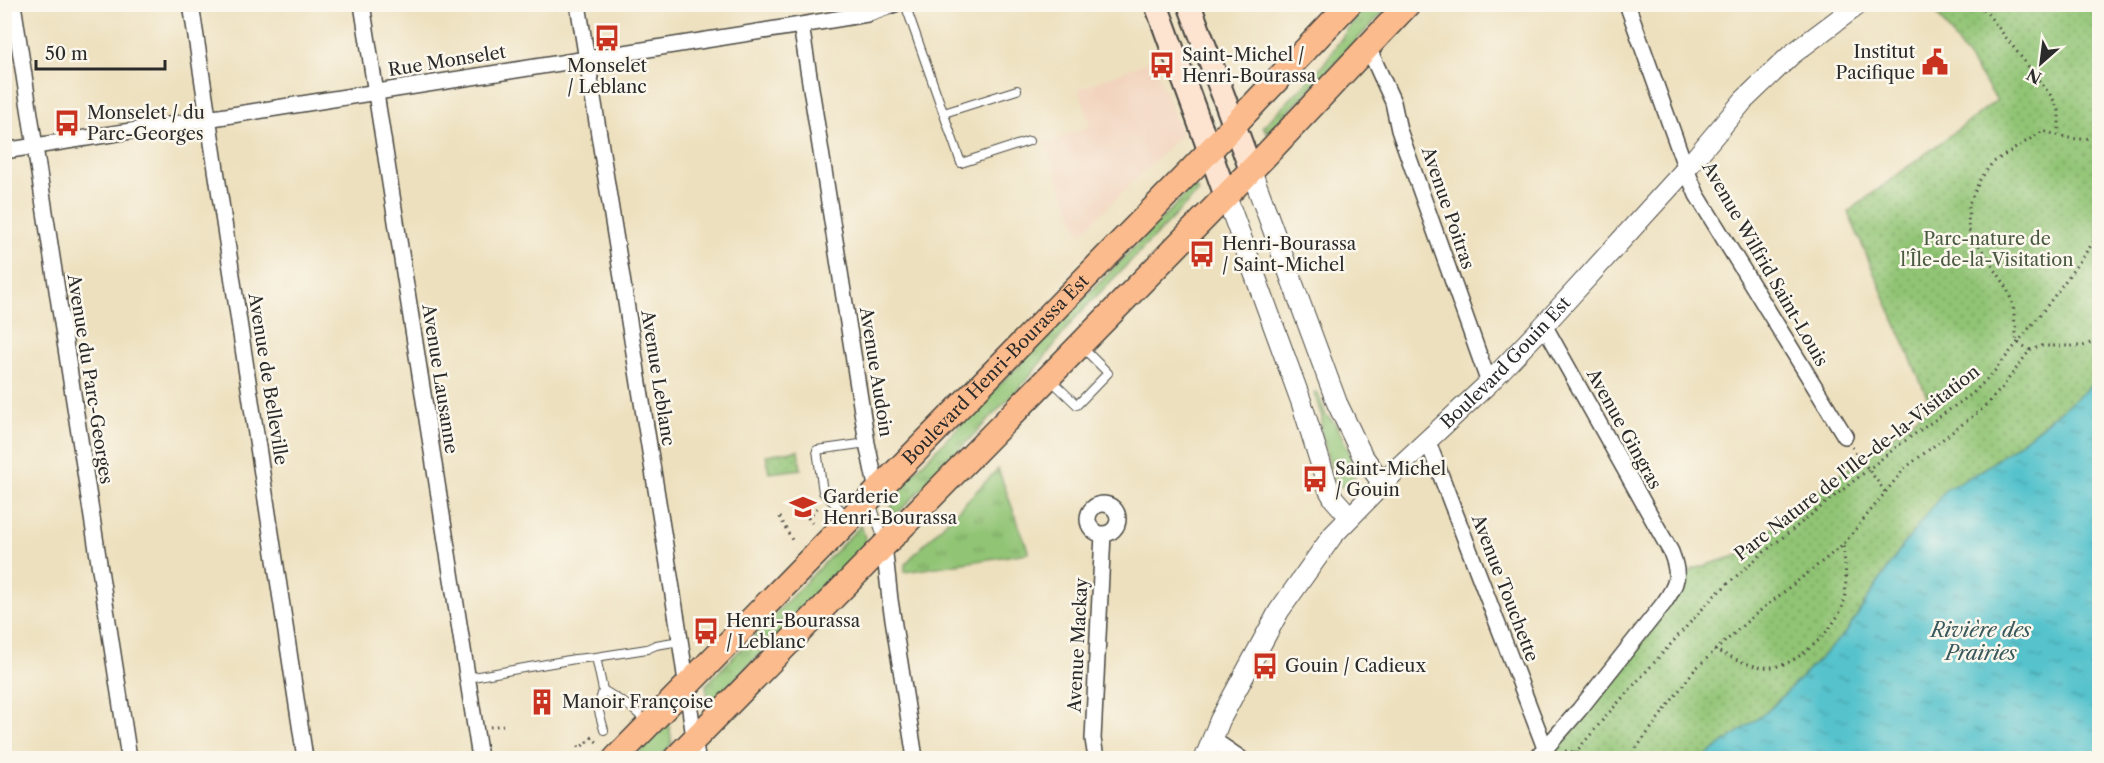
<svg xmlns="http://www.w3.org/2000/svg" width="2104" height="763" font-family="'Libre Caslon Text',serif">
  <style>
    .built { fill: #f2d4be }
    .grass { fill: url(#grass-tufts); stroke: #5e7850; stroke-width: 1.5 }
    .park { fill: url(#park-dots); stroke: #5e7850; stroke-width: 1.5 }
    .water { fill: url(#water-ripples); stroke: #40767c; stroke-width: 1.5 }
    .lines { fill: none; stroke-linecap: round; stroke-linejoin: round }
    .service-casing { stroke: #484641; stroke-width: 10 }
    .minor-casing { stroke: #484641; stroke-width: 18 }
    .tertiary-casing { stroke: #484641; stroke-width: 22 }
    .secondary-casing { stroke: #484641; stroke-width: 26 }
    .primary-casing { stroke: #484641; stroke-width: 27 }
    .path { stroke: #484641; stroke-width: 3; stroke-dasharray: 1.5 4.5; stroke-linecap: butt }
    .service { stroke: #fff; stroke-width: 8 }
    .minor { stroke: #fff; stroke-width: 15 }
    .tertiary { stroke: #fff; stroke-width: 20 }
    .secondary { stroke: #fde4d1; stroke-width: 22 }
    .primary { stroke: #fbbb8c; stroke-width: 24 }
    .labels { text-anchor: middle; stroke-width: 5; stroke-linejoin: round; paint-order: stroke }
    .poi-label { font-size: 18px; fill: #2b2b2b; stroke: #fbf7ec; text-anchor: start }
    .street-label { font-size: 18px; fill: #2b2b2b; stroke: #fbf7ec }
    .park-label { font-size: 18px; fill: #4a5941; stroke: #fbf7ec }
    .water-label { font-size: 20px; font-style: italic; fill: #38585b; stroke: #fbf7ec }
  </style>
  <defs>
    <pattern id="grass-tufts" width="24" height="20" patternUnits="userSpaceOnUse" patternTransform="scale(1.5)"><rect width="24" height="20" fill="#91c474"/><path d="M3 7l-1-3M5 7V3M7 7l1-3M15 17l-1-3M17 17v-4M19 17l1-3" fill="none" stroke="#779f5f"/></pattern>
    <pattern id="park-dots" width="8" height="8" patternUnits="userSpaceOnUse" patternTransform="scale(1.5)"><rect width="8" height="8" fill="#91c474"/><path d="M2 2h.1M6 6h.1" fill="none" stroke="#779f5f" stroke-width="1.8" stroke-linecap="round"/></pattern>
    <pattern id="water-ripples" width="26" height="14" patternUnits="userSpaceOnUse" patternTransform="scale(1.5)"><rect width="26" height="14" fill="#55c2cc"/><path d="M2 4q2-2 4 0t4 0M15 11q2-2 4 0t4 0" fill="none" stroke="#479ea6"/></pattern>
  </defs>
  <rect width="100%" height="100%" fill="#fbf7ec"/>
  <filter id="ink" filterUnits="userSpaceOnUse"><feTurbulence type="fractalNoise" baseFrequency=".0167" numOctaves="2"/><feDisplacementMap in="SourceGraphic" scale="12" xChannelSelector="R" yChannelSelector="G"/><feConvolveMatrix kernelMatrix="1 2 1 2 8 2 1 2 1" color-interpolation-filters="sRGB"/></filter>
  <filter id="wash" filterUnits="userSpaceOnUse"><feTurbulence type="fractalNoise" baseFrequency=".008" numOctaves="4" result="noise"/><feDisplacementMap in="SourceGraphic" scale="24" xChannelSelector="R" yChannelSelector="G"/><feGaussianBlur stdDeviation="1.35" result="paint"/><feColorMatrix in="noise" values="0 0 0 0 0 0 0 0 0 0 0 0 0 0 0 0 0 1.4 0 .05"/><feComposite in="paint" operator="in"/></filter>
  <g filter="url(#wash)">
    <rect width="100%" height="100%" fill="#ede0be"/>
    <path class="built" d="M1152,60l30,74 -102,100 -35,-90 45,-18 -11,-37z"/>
    <path class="grass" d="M1368,4l22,1 -122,128 -5,-6 60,-62 31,-45z
      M1194,186l5,5 -123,126 -50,64 -131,135 -6,-18z
      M1316,392l2,2 8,21 10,9 15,32 -1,6 4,1 5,10 -19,15 -3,-2 -4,-9 3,-3 -4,-1 -11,-41 1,-15 -8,-23z
      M998,469l31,84 -124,19v-8z
      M861,525l6,19 -158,162 -3,-21z
      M669,723l3,21 -14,14h-24z"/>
    <path class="park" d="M1931,5h168v374l-66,54 -52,38 -36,20 -46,60 -52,80 -78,79 -66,48h-168l158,-189 50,-15 40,-37 148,-111 -83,-194 149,-112z
      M798,450l3,19 -32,4 -3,-18z"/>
    <path class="water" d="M2099,379v379h-396l66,-48 78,-79 52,-80 46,-61 36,-19 52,-38z"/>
  </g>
  <g filter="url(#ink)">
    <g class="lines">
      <g class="service-casing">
        <path id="service" d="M905,4l56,159 68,-22
          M944,113l73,-23
          M1051,380l26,25 31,-32 -25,-25
          M874,503l-1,5 10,33
          M848,517l-25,-25 -6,-42 50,-7
          M467,678l108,-19 21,-2
          M603,690l-5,18 6,22
          M648,723l-16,-15 -29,-18 -7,-33 51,-8 9,-4 24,-4"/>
      </g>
      <g class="minor-casing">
        <path id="minor" d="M13,4l116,754
          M191,4l114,754
          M362,4l118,754
          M578,4l100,622 19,132
          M1627,4l59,165 11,26 148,241
          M801,25l66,418 10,48
          M1368,47l25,55 6,28 90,253
          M4,151l797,-126 66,-11 28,-10
          M1428,442l117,306
          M1088 519a15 15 0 1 1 30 0a15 15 0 1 1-30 0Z
          M884,545l6,55 25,158
          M1212,739l28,19
          M1096,758l-3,-19 10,-205
          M1537,758l42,-48 85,-107c14,-20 16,-28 7,-51l-127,-227"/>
      </g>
      <g class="tertiary-casing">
        <g id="tertiary">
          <path d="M1251,170l86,233 25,52 21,29"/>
          <path d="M1226,196l75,205 28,89 5,9 16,18"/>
          <path id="s1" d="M1205,758l15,-38 59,-109 54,-76 68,-70 88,-82 55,-58 142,-156 58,-69 47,-45 68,-51"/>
        </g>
      </g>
      <g class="secondary-casing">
        <path id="secondary" d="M1156,4l70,192
          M1189,4l62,166"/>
      </g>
      <g class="primary-casing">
        <g id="primary">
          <path id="s2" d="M616,758l581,-594 152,-160"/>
          <path d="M676,758l588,-601 144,-153"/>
        </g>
      </g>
      <path class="path" d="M1980,4l72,93 7,14v24
        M2030,350l-13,-8 -4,-37 -7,-19 -38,-57 1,-25 11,-24 12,-17 51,-32c20,5 38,14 57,2
        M1852,447l34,46
        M804,513l8,10
        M780,517l13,25
        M808,518l11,-12
        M1714,650c19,7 37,19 58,17 26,-2 62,-37 71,-62 5,-17 2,-43 0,-60
        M490,727l13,-2
        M591,737l7,6
        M578,746l2,2 14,-12
        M1565,751l11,1 7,6
        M522,756v2
        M1571,758l36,-43 107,-119 44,-39 141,-112 73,-51 21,-21 54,-67 53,-73
        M1629,758l66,-89 56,-51 92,-73 62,-77 76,-58 20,-21 29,-39 12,-4h41l17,-7"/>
      <use href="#service" class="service"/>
      <use href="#minor" class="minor"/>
      <use href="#tertiary" class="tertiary"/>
      <use href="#secondary" class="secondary"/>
      <use href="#primary" class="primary"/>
    </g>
  </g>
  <defs>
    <g id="bus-bare" transform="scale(2.07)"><path d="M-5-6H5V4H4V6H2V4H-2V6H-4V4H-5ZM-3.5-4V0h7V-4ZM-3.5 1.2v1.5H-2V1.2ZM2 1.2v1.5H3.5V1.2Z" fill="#c8321e" stroke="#fbf7ec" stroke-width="2.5" paint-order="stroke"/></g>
    <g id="civic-bare" transform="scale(2.07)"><path d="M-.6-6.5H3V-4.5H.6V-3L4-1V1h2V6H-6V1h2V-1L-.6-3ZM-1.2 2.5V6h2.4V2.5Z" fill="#c8321e" stroke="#fbf7ec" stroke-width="2.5" paint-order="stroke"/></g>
    <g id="school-bare" transform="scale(2.07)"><path d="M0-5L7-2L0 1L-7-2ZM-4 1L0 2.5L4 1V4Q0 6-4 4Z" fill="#c8321e" stroke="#fbf7ec" stroke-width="2.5" paint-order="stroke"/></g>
    <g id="building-bare" transform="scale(2.07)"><path d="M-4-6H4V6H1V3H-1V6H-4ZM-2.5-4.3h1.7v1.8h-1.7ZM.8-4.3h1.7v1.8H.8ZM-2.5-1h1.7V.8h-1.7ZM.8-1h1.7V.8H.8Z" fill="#c8321e" stroke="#fbf7ec" stroke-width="2.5" paint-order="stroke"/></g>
  </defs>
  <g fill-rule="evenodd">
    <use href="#bus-bare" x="607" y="38"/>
    <use href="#civic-bare" x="1935" y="62"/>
    <use href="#bus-bare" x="1162" y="65"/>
    <use href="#bus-bare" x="67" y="123"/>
    <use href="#bus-bare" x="1202" y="254"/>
    <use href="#bus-bare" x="1315" y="479"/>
    <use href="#school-bare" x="803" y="507"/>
    <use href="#bus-bare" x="706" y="631"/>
    <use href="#bus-bare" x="1265" y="666"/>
    <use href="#building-bare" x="542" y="702"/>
  </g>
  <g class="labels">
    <g class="poi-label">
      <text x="1915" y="58" text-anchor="end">Institut<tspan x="1915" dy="21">Pacifique</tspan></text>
      <text x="1182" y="61">Saint-Michel /<tspan x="1182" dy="21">Henri-Bourassa</tspan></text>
      <text x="607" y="72" text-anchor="middle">Monselet<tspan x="607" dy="21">/ Leblanc</tspan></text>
      <text x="87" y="119">Monselet / du<tspan x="87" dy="21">Parc-Georges</tspan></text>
      <text x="1222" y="250">Henri-Bourassa<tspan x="1222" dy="21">/ Saint-Michel</tspan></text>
      <text x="1335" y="475">Saint-Michel<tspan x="1335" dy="21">/ Gouin</tspan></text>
      <text x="823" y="503">Garderie<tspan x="823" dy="21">Henri-Bourassa</tspan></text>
      <text x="726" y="627">Henri-Bourassa<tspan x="726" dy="21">/ Leblanc</tspan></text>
      <text x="1285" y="672">Gouin / Cadieux</text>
      <text x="562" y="708">Manoir Françoise</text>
    </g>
    <g class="street-label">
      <text transform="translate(447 61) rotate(-9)" y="6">Rue Monselet</text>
      <text transform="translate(1448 208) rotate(71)" y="6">Avenue Poitras</text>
      <text transform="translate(1765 264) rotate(60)" y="6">Avenue Wilfrid Saint-Louis</text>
      <text dy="6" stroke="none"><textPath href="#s1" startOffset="502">Boulevard Gouin Est</textPath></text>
      <text dy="6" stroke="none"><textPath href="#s2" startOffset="543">Boulevard Henri-Bourassa Est</textPath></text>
      <text transform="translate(876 372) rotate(81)" y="6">Avenue Audoin</text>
      <text transform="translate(658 378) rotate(81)" y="6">Avenue Leblanc</text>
      <text transform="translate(90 379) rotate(81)" y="6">Avenue du Parc-Georges</text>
      <text transform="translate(268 379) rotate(81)" y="6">Avenue de Belleville</text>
      <text transform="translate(440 379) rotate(81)" y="6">Avenue Lausanne</text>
      <text transform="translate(1624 429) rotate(61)" y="6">Avenue Gingras</text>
      <text transform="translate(1857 463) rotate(-38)" y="6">Parc Nature de l'Ile-de-la-Visitation</text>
      <text transform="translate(1505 588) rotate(69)" y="6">Avenue Touchette</text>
      <text transform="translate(1078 645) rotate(-87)" y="6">Avenue Mackay</text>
    </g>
    <g class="park-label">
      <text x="1987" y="245">Parc-nature de<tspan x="1987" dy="21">l'Île-de-la-Visitation</tspan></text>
    </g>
    <g class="water-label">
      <text x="1981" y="637">Rivière des<tspan x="1981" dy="23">Prairies</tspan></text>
    </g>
  </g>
  <rect width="2104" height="763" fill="none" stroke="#fbf7ec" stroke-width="24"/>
  <g transform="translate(2041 63) rotate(208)" stroke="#fbf7ec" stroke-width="4.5" paint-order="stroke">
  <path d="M0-4.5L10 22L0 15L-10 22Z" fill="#2b2b2b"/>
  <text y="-9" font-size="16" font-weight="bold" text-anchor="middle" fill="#2b2b2b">N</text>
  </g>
  <path d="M36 60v9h129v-9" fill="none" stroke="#2b2b2b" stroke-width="3"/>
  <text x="45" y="60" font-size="18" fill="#2b2b2b" stroke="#fbf7ec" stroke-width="4.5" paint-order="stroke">50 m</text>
</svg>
